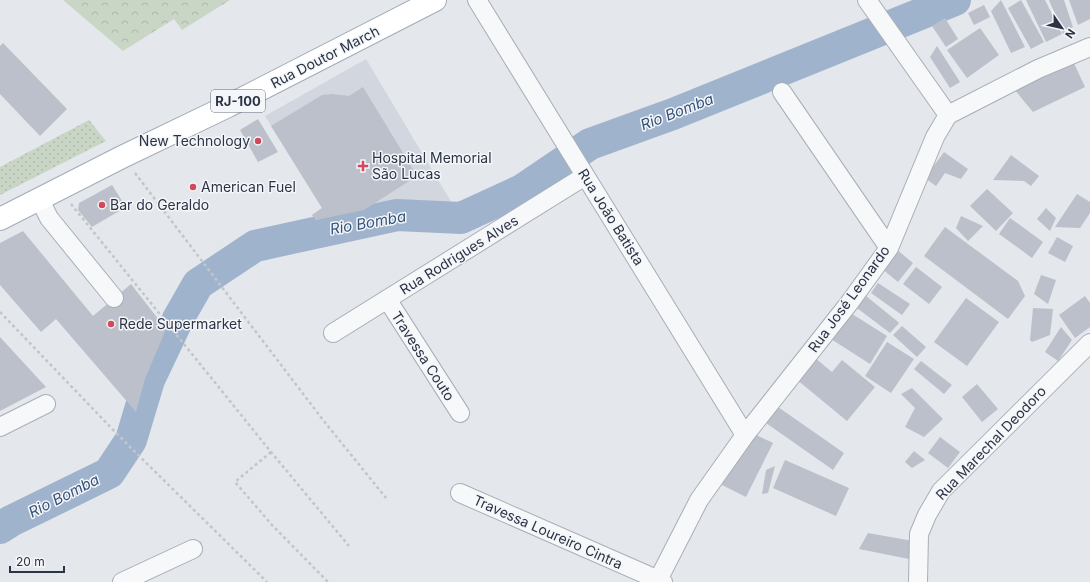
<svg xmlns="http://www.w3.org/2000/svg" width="1090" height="582" font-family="Inter,sans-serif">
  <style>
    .built { fill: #d2d6de }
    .forest { fill: url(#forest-crowns) }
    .garden { fill: url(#garden-dots) }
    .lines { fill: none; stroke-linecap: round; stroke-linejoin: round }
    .river { stroke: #9fb4cc; stroke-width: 32 }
    .building { fill: #bbc0ca }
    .minor-casing { stroke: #a9aeb7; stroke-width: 20 }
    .major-casing { stroke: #a3abb8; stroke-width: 24 }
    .path { stroke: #c2c5cb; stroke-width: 2.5; stroke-dasharray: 3 3; stroke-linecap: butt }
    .minor { stroke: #f7f8fa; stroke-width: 18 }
    .major { stroke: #fff; stroke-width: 22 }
    .poi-dot { fill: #d1495b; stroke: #f4f6f9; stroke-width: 1.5 }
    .labels { text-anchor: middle; stroke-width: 3; stroke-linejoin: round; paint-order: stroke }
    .shield { fill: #f4f6f9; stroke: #676e7b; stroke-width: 1 }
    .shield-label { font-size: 13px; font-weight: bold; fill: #2b3445 }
    .street-label { font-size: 14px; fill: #2b3445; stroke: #f4f6f9 }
    .poi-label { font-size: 14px; fill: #2b3445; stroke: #f4f6f9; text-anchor: start }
    .water-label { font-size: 15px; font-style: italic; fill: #34527a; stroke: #f4f6f9 }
  </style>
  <defs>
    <pattern id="forest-crowns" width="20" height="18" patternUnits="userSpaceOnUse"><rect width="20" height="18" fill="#c9d6c5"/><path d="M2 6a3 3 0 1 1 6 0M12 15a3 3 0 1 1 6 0" fill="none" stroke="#adb8ab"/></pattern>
    <pattern id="garden-dots" width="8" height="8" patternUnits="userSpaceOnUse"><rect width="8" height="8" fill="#c9d6c5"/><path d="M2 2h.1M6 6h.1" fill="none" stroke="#adb8ab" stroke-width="1.8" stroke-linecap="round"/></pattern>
  </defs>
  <rect width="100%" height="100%" fill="#e4e7ec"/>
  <path class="built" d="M366,59l87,146 -61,-4 -28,9 -48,10 -4,-5 10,-7 -57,-92z"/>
  <path class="forest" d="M63,0h167l-48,30 -8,-11 -51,32z"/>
  <path class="garden" d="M89,120l17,21 -106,54v-28z"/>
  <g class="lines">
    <path class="river" d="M0,528l11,-7 98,-48 22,-33 18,-60 29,-61 20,-35 57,-38 142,-31 64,3 61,-28 68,-46 83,-30 282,-114"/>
  </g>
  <path class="building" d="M1001,0l24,47 -14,6 -20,-42z
    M1021,0l23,42 -13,7 -23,-41z
    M1026,0h19l17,34 -16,8z
    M1049,0h15l9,27 -10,7z
    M1069,0h21v19l-12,6z
    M984,5l6,12 -16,8 -6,-12z
    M945,18l13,21 -12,8 -14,-21z
    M980,28l19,27 -32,23 -20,-28z
    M3,43l64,66 -27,27 -40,-42v-48z
    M937,46l23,36 -10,6 -20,-31z
    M1073,61l12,26 -52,25 -19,-23z
    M363,87l54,89 -53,34 -48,10 -4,-5 10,-7 -51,-82 51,-31 10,-1 17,2z
    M258,119l20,33 -20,10 -18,-32z
    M944,152l24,17 -7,10 -16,-6 -9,13 -11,-8z
    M1011,155l28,21 -8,10 -7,-5 -31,-1z
    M112,185l14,22 -34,20 -14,-17 1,-7z
    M987,189l26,24 -17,18 -26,-25z
    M1077,194l13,8v11l-10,15 -25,-1z
    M1046,208l10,10 -6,13 -13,-12z
    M961,216l22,10 -15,15 -12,-13z
    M1010,218l33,24 -11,16 -33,-24z
    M945,227l73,54 7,15 -17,23 -84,-63z
    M23,231l70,85 38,-32 35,45 -21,50 -9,33 -80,-93 -15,13 -41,-47v-42z
    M1057,237l16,9 -8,16 -17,-9z
    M896,249l17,14 -15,19 -17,-14z
    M916,267l26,20 -13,17 -26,-20z
    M1041,275l15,5 -8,24 -14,-10z
    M878,283l32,21 -8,11 -31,-22z
    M866,296l31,25 2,2 -9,10 -33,-25z
    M1085,296l5,7v24l-15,11 -16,-23z
    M966,298l33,24 -32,44 -33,-24z
    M1033,308l20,1 -3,26 -18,7 -2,-2z
    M849,312l38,24 -17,28 -39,-25z
    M902,326l24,21 -9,10 -24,-22z
    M1061,327l11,13 -14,21 -13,-9z
    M0,337l46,50 -46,24z
    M887,342l27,17 -23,34 -26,-17z
    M814,357l18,15 10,-12 33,27 -28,34 -51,-42z
    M921,361l31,24 -8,9 -30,-25z
    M977,384l21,25 -16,13 -20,-25z
    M912,388l31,31 -19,18 -19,-10 10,-19 -14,-14z
    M778,407l66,46 -11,17 -67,-47z
    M748,431l25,12 -27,54 -24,-12z
    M940,437l20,15 -12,16 -20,-15z
    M914,451l11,9 -13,8 -7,-6z
    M785,460l64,28 -13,28 -63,-28z
    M775,466l-7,27 -6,1 4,-24z
    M868,533l45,8 -4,18 -50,-10z"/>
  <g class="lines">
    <g class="minor-casing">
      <path id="minor" d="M477,0l268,435
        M867,0l81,115
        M782,92l107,156
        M39,198l10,20 65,80
        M387,299l73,114
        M333,333l252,-157
        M0,427l46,-23
        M460,493l203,89
        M122,582l71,-33
        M657,582l42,-82 46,-65 105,-133 39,-54 46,-111 13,-22 90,-46 52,-22
        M918,582l1,-48 8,-19 14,-24 149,-148"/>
    </g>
    <g class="major-casing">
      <path id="major" d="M0,219l122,-62 106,-51 207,-106"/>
    </g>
    <path class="path" d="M135,173l188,247 63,78
      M71,204l200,248 78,94
      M0,312l118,123 149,147
      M271,452l-36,30 37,43 56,57"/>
    <use href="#minor" class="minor"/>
    <use href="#major" class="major"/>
  </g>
  <g class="poi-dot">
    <circle cx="258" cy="141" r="4"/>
    <path d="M361 160h4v4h4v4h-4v4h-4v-4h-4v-4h4z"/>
    <circle cx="193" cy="187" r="4"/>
    <circle cx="102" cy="205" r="4"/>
    <circle cx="111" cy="324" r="4"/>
  </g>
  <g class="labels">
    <rect class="shield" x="211" y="90" width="54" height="22" rx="3"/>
    <g class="shield-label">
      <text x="238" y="106">RJ-100</text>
    </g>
    <g class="street-label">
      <text transform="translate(325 57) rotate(-27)" y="5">Rua Doutor March</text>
      <text transform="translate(611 217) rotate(58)" y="5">Rua João Batista</text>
      <text transform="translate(459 255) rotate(-32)" y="5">Rua Rodrigues Alves</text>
      <text transform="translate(849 299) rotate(-54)" y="5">Rua José Leonardo</text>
      <text transform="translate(423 356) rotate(57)" y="5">Travessa Couto</text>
      <text transform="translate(991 443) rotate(-46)" y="5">Rua Marechal Deodoro</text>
      <text transform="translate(548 532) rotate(24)" y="5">Travessa Loureiro Cintra</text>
    </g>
    <g class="poi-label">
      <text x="250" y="146" text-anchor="end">New Technology</text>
      <text x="372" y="163">Hospital Memorial<tspan x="372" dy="16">São Lucas</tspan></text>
      <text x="201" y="192">American Fuel</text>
      <text x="110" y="210">Bar do Geraldo</text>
      <text x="119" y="329">Rede Supermarket</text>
    </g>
    <g class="water-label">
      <text transform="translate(677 112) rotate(-21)" y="5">Rio Bomba</text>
      <text transform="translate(368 223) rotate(-10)" y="5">Rio Bomba</text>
      <text transform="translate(64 496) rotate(-27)" y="5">Rio Bomba</text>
    </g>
  </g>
  <g transform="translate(1062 28) rotate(124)" stroke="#f4f6f9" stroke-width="3" paint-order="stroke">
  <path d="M0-3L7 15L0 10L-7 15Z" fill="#2b3445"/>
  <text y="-6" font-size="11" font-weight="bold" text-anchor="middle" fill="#2b3445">N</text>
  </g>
  <path d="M10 566v6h54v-6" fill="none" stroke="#2b3445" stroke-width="2"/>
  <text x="16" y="566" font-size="12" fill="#2b3445" stroke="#f4f6f9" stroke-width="3" paint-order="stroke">20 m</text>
</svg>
